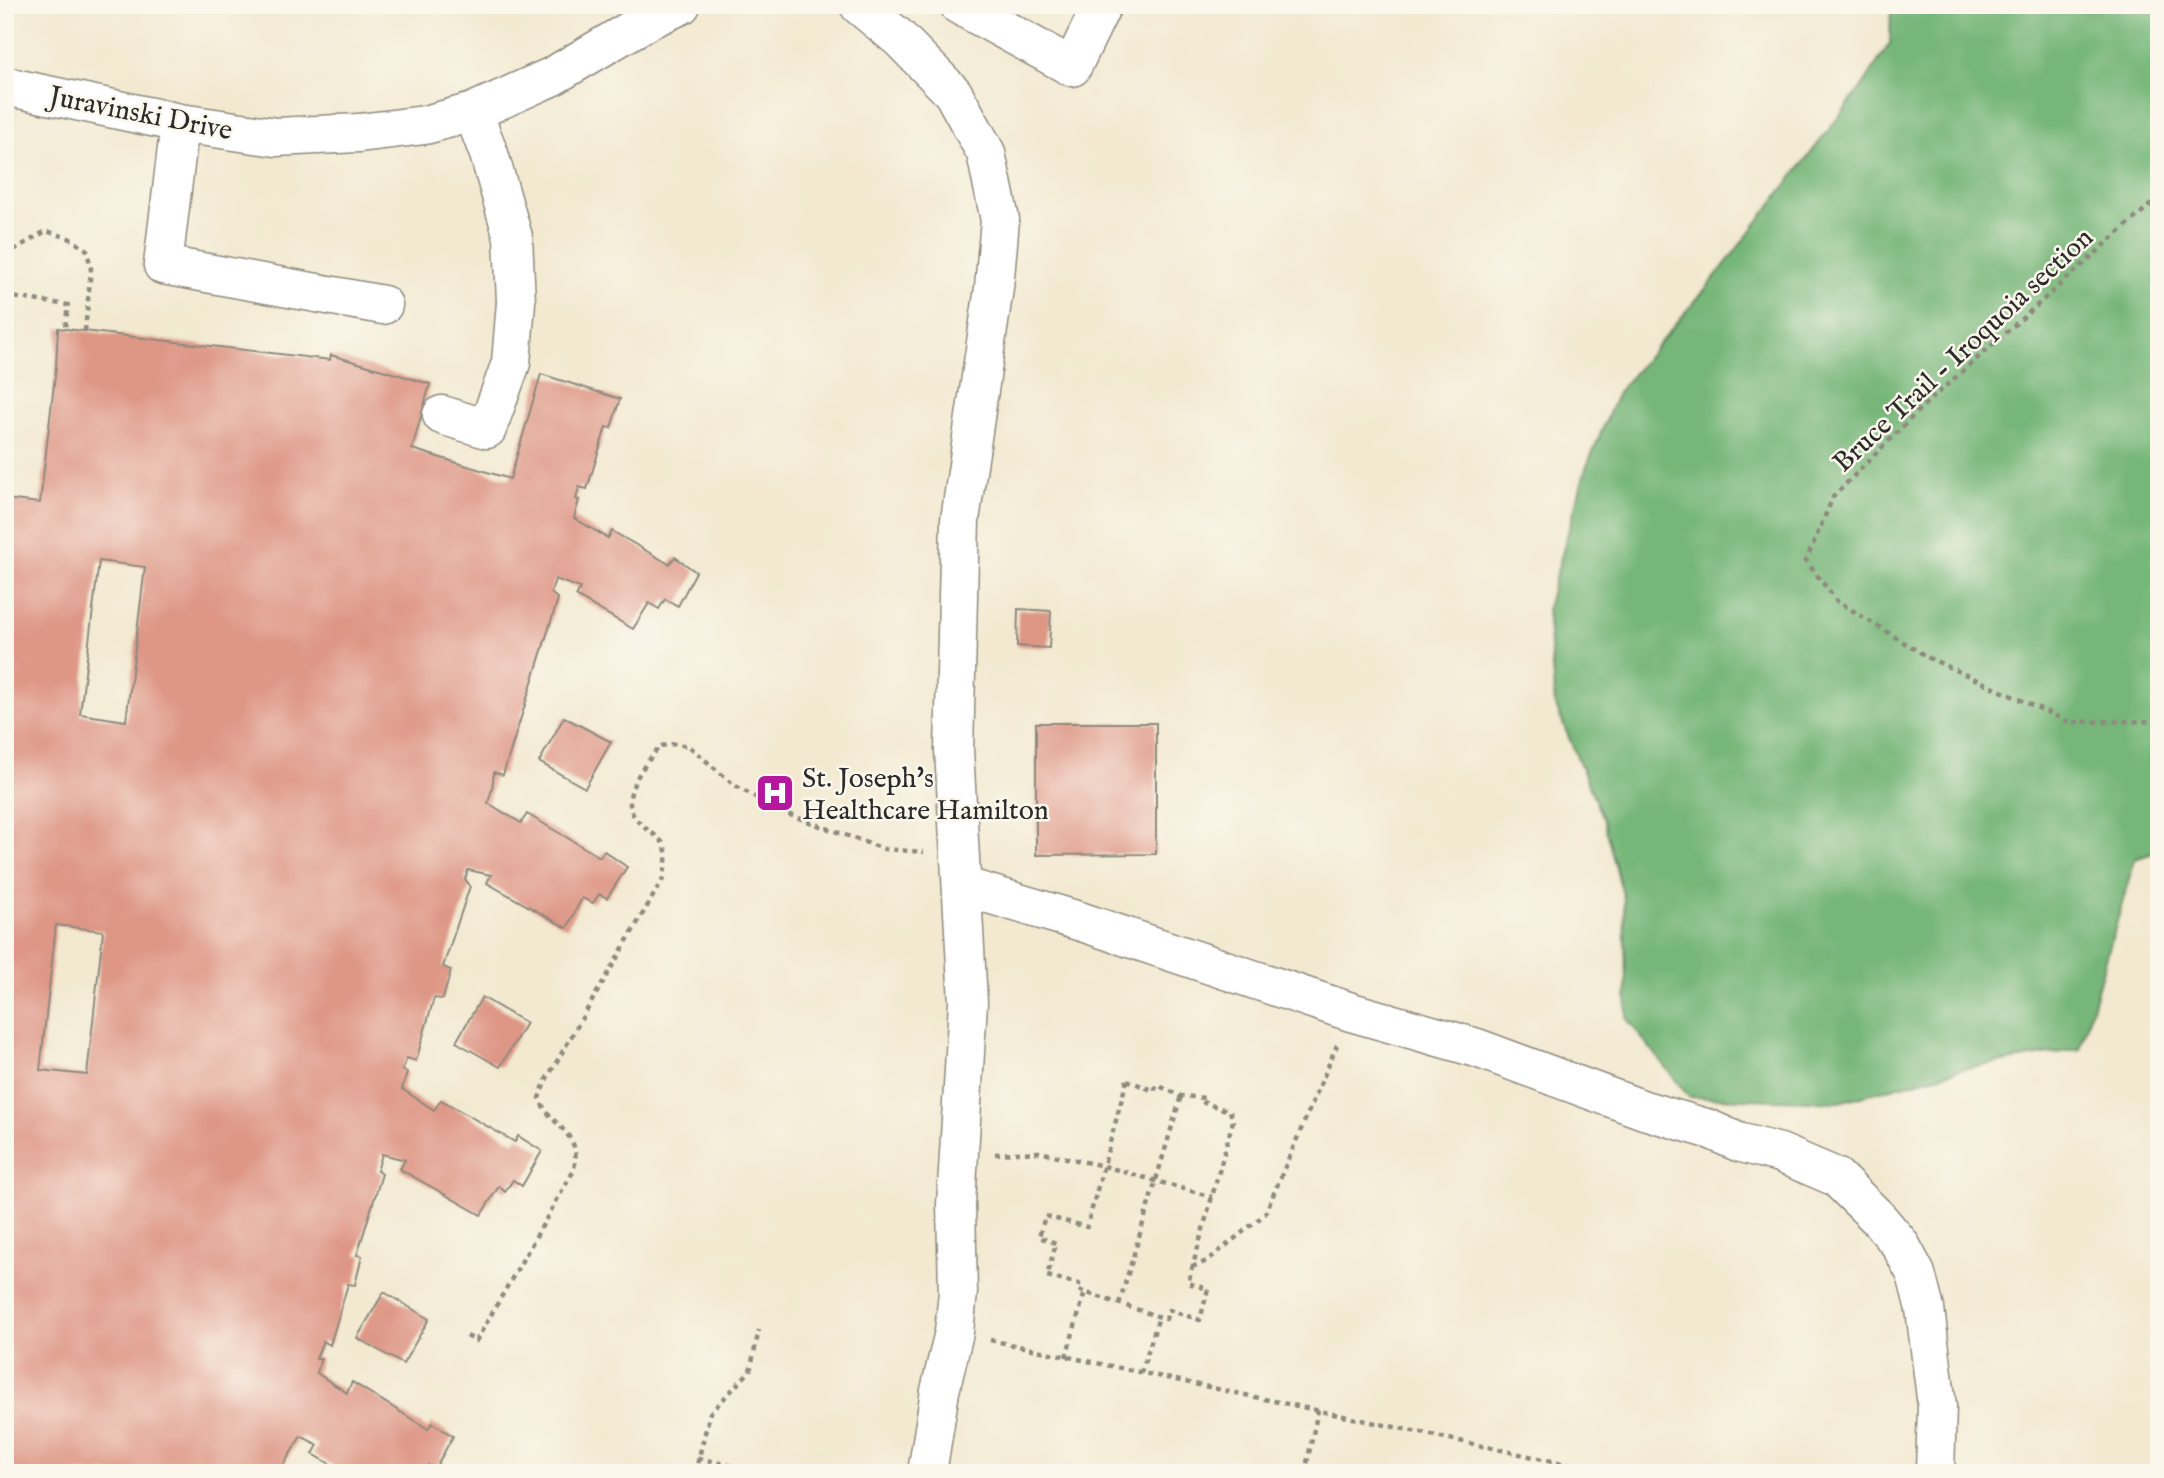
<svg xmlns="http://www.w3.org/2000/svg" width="2164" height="1478" font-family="'IM FELL English',serif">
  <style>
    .forest { fill: #76b678; stroke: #507052; stroke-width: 2 }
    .building { fill: #de9685; fill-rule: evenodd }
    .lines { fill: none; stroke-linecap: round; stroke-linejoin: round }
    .minor-casing { stroke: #8e8a7e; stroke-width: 41 }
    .path { stroke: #8e8a7e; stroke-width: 4.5; stroke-dasharray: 5 5; stroke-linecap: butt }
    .minor { stroke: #fff; stroke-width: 38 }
    .labels { text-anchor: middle; stroke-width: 5; stroke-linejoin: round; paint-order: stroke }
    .street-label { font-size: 28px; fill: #2b2b2b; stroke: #fbf7ec }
    .poi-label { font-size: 28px; fill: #2b2b2b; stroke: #fbf7ec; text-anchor: start }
  </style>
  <rect width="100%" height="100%" fill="#fbf7ec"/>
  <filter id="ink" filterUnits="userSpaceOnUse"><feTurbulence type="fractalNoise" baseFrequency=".0143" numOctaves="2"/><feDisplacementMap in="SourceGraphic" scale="14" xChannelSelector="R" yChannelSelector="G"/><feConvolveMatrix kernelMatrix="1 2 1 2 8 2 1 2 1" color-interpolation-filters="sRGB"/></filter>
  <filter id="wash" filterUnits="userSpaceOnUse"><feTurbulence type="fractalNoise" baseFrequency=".00686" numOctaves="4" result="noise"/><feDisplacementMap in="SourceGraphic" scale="28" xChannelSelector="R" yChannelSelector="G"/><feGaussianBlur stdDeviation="1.57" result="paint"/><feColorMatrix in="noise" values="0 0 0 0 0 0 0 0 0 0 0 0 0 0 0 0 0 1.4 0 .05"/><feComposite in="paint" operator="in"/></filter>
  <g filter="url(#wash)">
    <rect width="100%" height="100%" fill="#f2e9d0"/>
    <path class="forest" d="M1891,5h268v846l-24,8 -55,190 -113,19 -128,34 -150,-5 -62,-78 -3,-120 -21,-80 -48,-115 -8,-96 39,-140 32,-76 95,-112 148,-192 29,-45z"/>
    <g id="blocks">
      <path class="building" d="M58,328l272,32 1,-5 99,29 -18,65 98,30 31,-105 79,25 -9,29 -5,-1 -19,62 -8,-2 -3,12 3,1 -5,18 34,20 4,-7 57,33 6,-7 21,15 -18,34 -13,-7 -6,10 -10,-6 -16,26 -57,-33 4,-8 -25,-9 -4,14 7,6 -55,176 -9,-3 -2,17 -4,14 33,20 6,-9 73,43 4,-6 23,16 -20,31 -8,-4 -6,9 -11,-5 -15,30 -80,-45 4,-8 -23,-5 -3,9 5,7 -27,81 8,3 -8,29 -9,-1 -18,63 -9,-3 -5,12 5,3 -5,16 32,21 7,-10 74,42 3,-6 24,15 -20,35 -9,-6 -8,12 -6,-6 -18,29 -81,-46 5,-9 -23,-6 -5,17 5,3 -25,81 5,1 -7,29 -7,-1 -18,61 -7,-4 -7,17h5l-4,15 30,20 5,-11 76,47 4,-6 21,13 -18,33 -7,-4 -5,8h-77l-33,-19 5,-9 -17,-9 -20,33 5,4h-281v-974l35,4 16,-136zM99,561l46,6 -19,154 -46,-7zM56,925l47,6 -16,144 -47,-5z
        M1018,609l33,2 -2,37 -32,-2z
        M564,717l47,25 -26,46 -46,-26z
        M1036,723h120v131l-120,1z
        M482,997l44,26 -26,44 -44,-25z
        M384,1292l45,27 -26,45 -46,-26z"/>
    </g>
  </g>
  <g filter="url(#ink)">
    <use href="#blocks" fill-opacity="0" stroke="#8e8a7e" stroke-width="2"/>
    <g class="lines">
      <g class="minor-casing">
        <path id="minor" d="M859,5l40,33 54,55 33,60 14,67 -6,68 -34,232 -6,230 14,252 -12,202 2,88 -4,40 -14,59 -13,82
          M959,5l113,62 30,-62
          M5,86l175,37 96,14 83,-4 66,-8 48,-13 80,-36 95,-56 33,-15
          M180,123l-17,142 220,40
          M442,415l45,14 24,-66 5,-61 -3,-65 -24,-83 -16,-42
          M962,886l120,36 269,90 126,36 167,62 65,19 29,13 42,11 56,24 42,41 22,26 16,30 9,35 12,97 -2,67"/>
      </g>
      <path class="path" d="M2159,197l-238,211 -88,89 -27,64 31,40 92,57 140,64 90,-1
        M5,255l41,-24 23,7 18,12 4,19 -6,62
        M5,296l63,9 -3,24
        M1127,1080l27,11 3,-6 24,11 25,2 -2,5 26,8 3,10 -45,162 20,6 -8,31 -31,-10 -3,9 -88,-29 1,-6 -32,-8 9,-33 -17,-6 6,-21 42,11z
        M995,1154l44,-2 65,14 108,31
        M1192,1267l15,-6 58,-47 72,-169
        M1119,1304l62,-208
        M467,1336l9,5 97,-169c12,-39 -22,-44 -34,-74l7,-18 117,-201c2,-9 5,-22 2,-32 -4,-10 -16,-15 -23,-22 -29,-24 1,-58 18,-79l15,-2 14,2 45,39 48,27 102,37 40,3
        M990,1340l618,133
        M1066,1357l19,-65
        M1141,1373l18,-56
        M698,1458l66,15
        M695,1473l15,-60 40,-42 9,-41
        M1305,1473l13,-63"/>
      <use href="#minor" class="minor"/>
    </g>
  </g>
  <defs>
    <g id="hospital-square" transform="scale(2.0125)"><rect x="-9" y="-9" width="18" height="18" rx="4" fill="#b5179e" stroke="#fbf7ec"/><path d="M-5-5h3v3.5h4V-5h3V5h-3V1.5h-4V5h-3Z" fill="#fff"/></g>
  </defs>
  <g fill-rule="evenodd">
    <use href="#hospital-square" x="775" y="793"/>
  </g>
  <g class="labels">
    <g class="street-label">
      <text transform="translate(141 112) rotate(11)" y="10">Juravinski Drive</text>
      <text transform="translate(1962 349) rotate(-43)" y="10">Bruce Trail - Iroquoia section</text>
    </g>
    <g class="poi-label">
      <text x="802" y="787">St. Joseph's<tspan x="802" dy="32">Healthcare Hamilton</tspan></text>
    </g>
  </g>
  <rect width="2164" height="1478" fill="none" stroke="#fbf7ec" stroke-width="28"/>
</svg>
